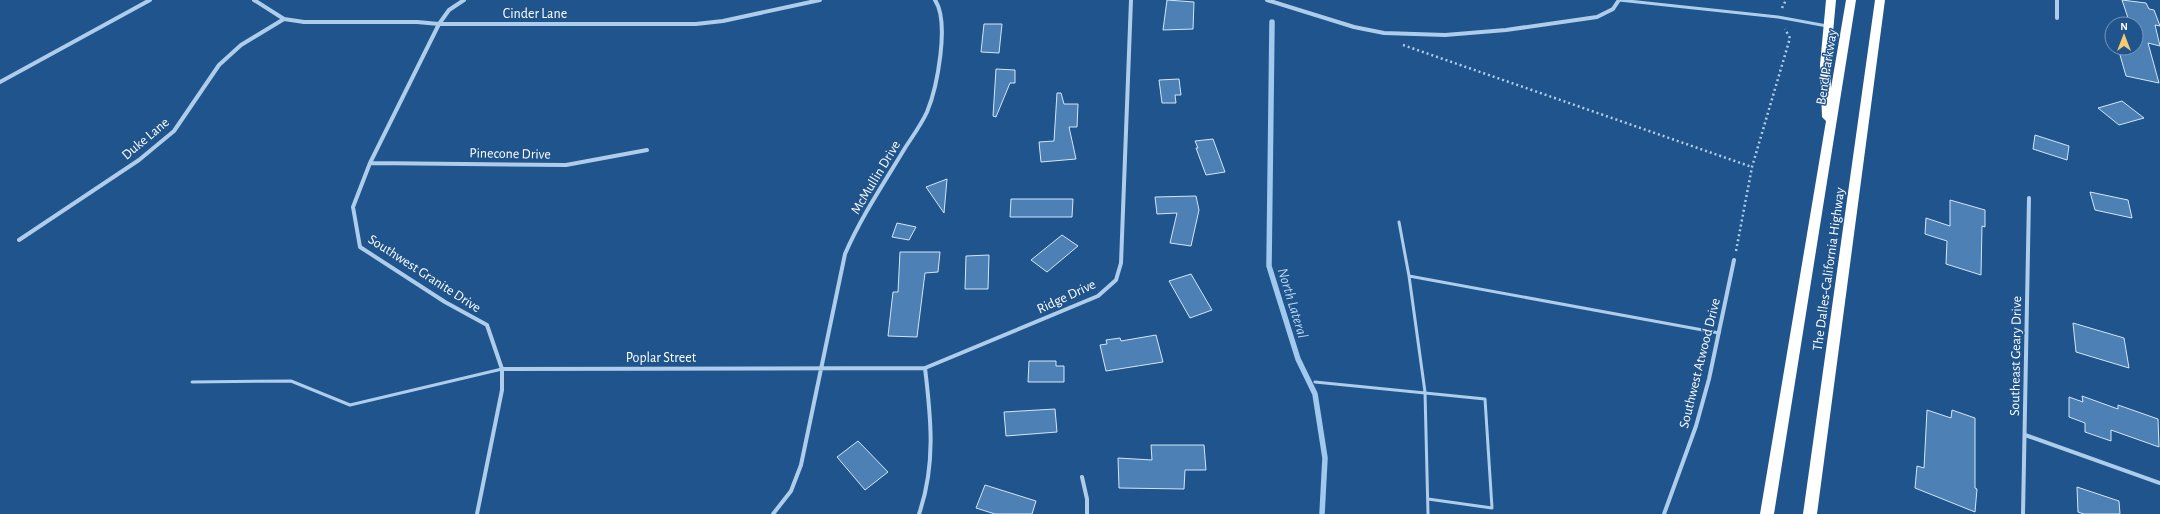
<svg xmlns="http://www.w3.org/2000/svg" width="2160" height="514" font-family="'Alegreya Sans',sans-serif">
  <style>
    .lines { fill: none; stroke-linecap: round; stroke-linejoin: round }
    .stream { stroke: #a1c8ed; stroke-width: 5.5 }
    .building { fill: #4d81b5; stroke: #d3e6f8 }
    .path { stroke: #aecdeb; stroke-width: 2.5; stroke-dasharray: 2 3; stroke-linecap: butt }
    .lane { stroke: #aecdeb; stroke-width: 3 }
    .street { stroke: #aecdeb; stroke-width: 4 }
    .highway { fill: #fff; fill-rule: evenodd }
    .labels { text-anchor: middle; stroke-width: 3; stroke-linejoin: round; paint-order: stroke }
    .street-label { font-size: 14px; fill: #fff; stroke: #20548c }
    .water-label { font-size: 15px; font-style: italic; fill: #bad6f3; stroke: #20548c }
  </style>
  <rect width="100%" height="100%" fill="#20548c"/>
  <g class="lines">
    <path class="stream" d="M1272,22l-3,244 29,93 17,35 10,64 -3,56"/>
  </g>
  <path class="building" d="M1167,0l27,2 -1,27 -30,1z
    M2122,0l24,3 3,6 5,1 6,16 -5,-1 5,21 -12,-3 11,40 -33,-7 -8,-28h18v-24h-6z
    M984,24h18l-3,29 -18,-1z
    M996,69l19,1v13h-5l-14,34 -3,-1z
    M1179,79l2,16h-6l1,8h-14l-3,-23z
    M1057,93h4l3,11h14l-1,23h-8l7,32 -35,3 -2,-20 15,-1z
    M2122,101l22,17 -25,7 -21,-17z
    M2035,135l34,11 -2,14 -34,-11z
    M1213,139l12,33 -19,3 -10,-27h2l-3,-7z
    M947,179l-3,34 -18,-26z
    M2090,192l38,8 4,18 -37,-8z
    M1196,196l3,14 -8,36 -21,-3 7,-30 -20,1 -2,-17z
    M1011,199h62l-1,18h-62z
    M1950,200l35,10v17l-3,-1 -1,49 -35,-11 1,-23 -22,-7 1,-16 24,8z
    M897,223l19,4 -7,13 -17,-3z
    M1062,235l16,11 -31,26 -16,-12z
    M900,252h40l-2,20 -13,1 -8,64 -29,-1 5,-44h5z
    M989,255l-1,34h-23l1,-33z
    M1191,274l21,36 -22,8 -21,-37z
    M2073,323l51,15 5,30 -53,-16z
    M1156,335l7,27 -57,9 -6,-26 7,-1 -1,-4 14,-2 1,3z
    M1029,361h27v5h8v16h-36z
    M2082,396l36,13v-4l40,14 1,28 -48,-17v11l-26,-9v-9l-16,-6v-20l14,5z
    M1055,409l2,23 -51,4 -2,-24z
    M1927,410l24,8 1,-8 23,8v70l2,1 -2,23 -60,-24 2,-22 7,2z
    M858,441l30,31 -23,18 -28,-33z
    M1151,445h53l2,25h-21l-1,19 -65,-1 -1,-30 34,2z
    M985,485l51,16 -4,13h-37l-19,-6z
    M2077,487l42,14 1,13h-36l-6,-2z"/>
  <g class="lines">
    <path class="path" d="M1782,8l4,-8
      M1403,45l349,122
      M1736,251l16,-84 38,-129 -5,-9"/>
    <path class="lane" d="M1619,0l159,17 49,9
      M1399,222l10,54 16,116 3,122
      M1409,276l310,57
      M192,382l99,-1 59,24 152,-36
      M1315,382l170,17 7,109 -64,-9"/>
    <path class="street" d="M254,0l30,19 20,3h113l22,2h257l27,-3 97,-21
      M464,0l-15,10 -10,14 -69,139 -17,44 7,40 85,55 42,23 15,44v21l-25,124
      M1267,0l87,27 30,6 61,2 61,-5 91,-13 16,-8 6,-9
      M2057,0v18
      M0,82l150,-82
      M370,163l196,2 81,-15
      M19,240l120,-80 35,-29 45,-66 22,-20 43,-26
      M502,369l423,-1 173,-72 18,-16 5,-17 10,-263
      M2025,435l135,48
      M1082,477l5,22v15
      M773,514l18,-23 10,-26 44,-211c16,-37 39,-71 60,-106 7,-11 16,-23 22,-36 10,-24 23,-90 8,-112
      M919,514c17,-49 12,-96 6,-146
      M1664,514l32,-88 13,-47 25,-119
      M2023,514l6,-316"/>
    <path class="highway" d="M1826,0h10l-6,65 1,23 15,-88h10l-82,514h-14l66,-393 -4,-4 -2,-52z
      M1875,0h10l-68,514h-14z"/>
  </g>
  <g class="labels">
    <g class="street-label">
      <text x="535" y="18">Cinder Lane</text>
      <text transform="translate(1826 67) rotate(-81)" y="5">Bend Parkway</text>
      <text transform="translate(145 138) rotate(-40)" y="5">Duke Lane</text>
      <text transform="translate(510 153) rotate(1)" y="5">Pinecone Drive</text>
      <text transform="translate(875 177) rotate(-59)" y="5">McMullin Drive</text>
      <text transform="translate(1828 269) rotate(-82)" y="5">The Dalles-California Highway</text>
      <text transform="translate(425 273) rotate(33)" y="5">Southwest Granite Drive</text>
      <text transform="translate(1066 296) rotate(-25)" y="5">Ridge Drive</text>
      <text transform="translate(2015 356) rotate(-89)" y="5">Southeast Geary Drive</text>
      <text x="661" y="362">Poplar Street</text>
      <text transform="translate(1699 363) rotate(-76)" y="5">Southwest Atwood Drive</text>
    </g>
    <g class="water-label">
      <text transform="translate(1293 303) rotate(73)" y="5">North Lateral</text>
    </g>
  </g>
  <g transform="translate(2124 36)"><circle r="19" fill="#20548c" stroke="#7998ba"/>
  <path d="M0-3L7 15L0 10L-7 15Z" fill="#f8ca6f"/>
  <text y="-6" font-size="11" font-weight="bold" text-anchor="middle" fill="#ffffff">N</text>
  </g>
</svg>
